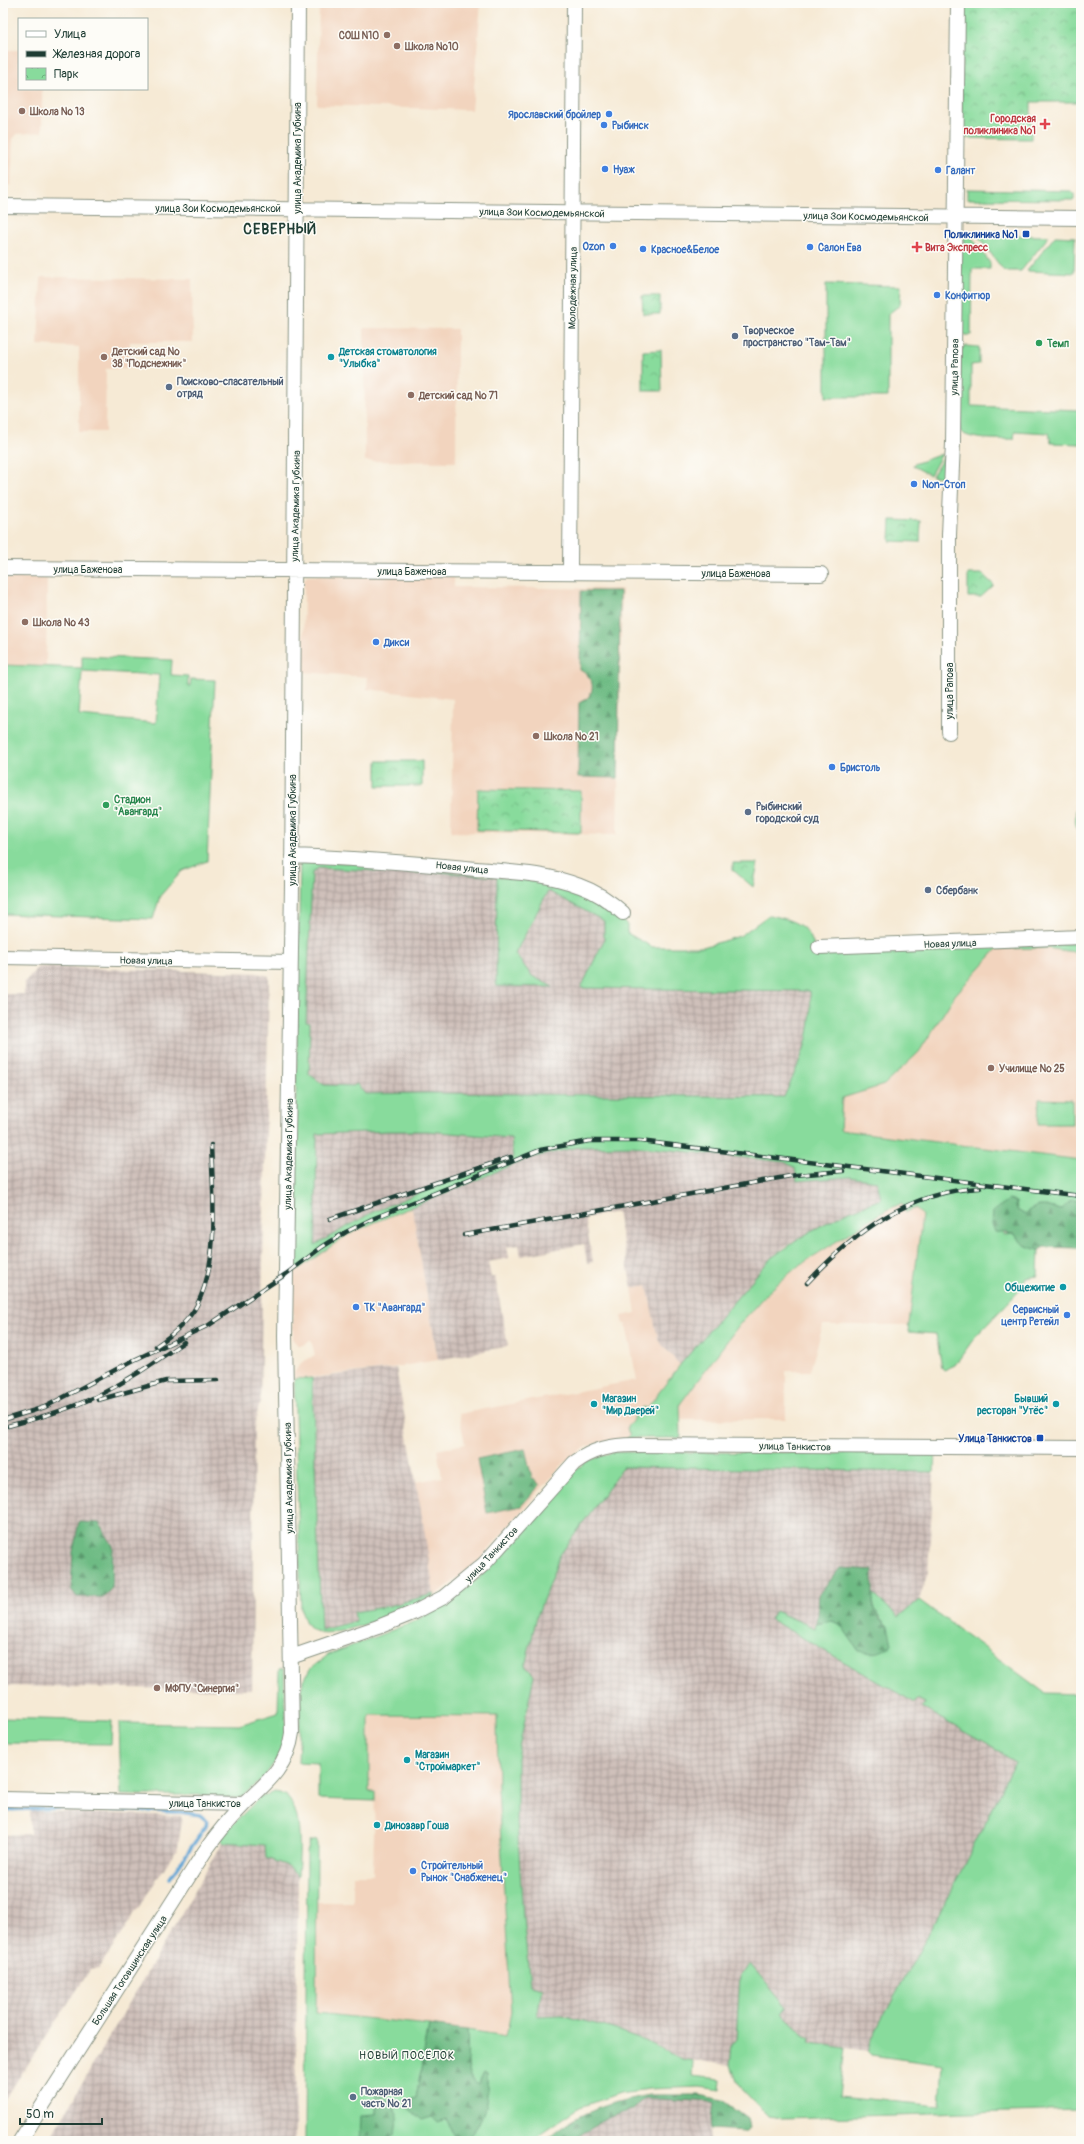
<svg xmlns="http://www.w3.org/2000/svg" width="1084" height="2144" font-family="Pangolin,sans-serif">
  <style>
    .built { fill: #f2d4be }
    .industrial { fill: url(#industrial-grid) }
    .green { fill: #88db9c; stroke: #548c68; fill-rule: evenodd }
    .forest { fill: url(#forest-firs); stroke: #467c5c }
    .park { fill: url(#park-crowns); stroke: #548c68 }
    .lines { fill: none; stroke-linecap: round; stroke-linejoin: round }
    .stream { stroke: #61a6d6; stroke-width: 3.5 }
    .minor-casing { stroke: #8a9484; stroke-width: 16 }
    .minor { stroke: #fff; stroke-width: 14 }
    .rail-casing { stroke: #1f3d34; stroke-width: 4.5 }
    .rail { stroke: #fdfcf7; stroke-width: 3; stroke-dasharray: 9; stroke-linecap: butt }
    .education-dot { fill: #8d6e63; stroke: #fdfcf7; stroke-width: 1.5 }
    .shop-dot { fill: #3f7fe0; stroke: #fdfcf7; stroke-width: 1.5 }
    .health-dot { fill: #e0444e; stroke: #fdfcf7; stroke-width: 1.5 }
    .transit-dot { fill: #1a4fb4; stroke: #fdfcf7; stroke-width: 1.5 }
    .service-dot { fill: #5c6f8a; stroke: #fdfcf7; stroke-width: 1.5 }
    .leisure-dot { fill: #2e9e5b; stroke: #fdfcf7; stroke-width: 1.5 }
    .culture-dot { fill: #0f9aa8; stroke: #fdfcf7; stroke-width: 1.5 }
    .labels { text-anchor: middle; stroke-width: 3; stroke-linejoin: round; paint-order: stroke }
    .education-label { font-size: 10px; font-weight: bold; fill: #785e54; stroke: #fdfcf7; text-anchor: start }
    .shop-label { font-size: 10px; font-weight: bold; fill: #366cbe; stroke: #fdfcf7; text-anchor: start }
    .health-label { font-size: 10px; font-weight: bold; fill: #be3a42; stroke: #fdfcf7; text-anchor: end }
    .street-label { font-size: 10px; fill: #1f3d34; stroke: #fdfcf7 }
    .transit-label { font-size: 10px; font-weight: bold; fill: #164399; stroke: #fdfcf7; text-anchor: end }
    .service-label { font-size: 10px; font-weight: bold; fill: #4e5e75; stroke: #fdfcf7; text-anchor: start }
    .leisure-label { font-size: 10px; font-weight: bold; fill: #27864d; stroke: #fdfcf7; text-anchor: start }
    .culture-label { font-size: 10px; font-weight: bold; fill: #0d838f; stroke: #fdfcf7; text-anchor: start }
    .neighbourhood-label { font-size: 11px; letter-spacing: 1px; fill: #1f3d34; stroke: #fdfcf7 }
    .district-label { font-size: 14px; font-weight: bold; letter-spacing: 1px; fill: #1f3d34; stroke: #fdfcf7 }
  </style>
  <defs>
    <pattern id="industrial-grid" width="8" height="8" patternUnits="userSpaceOnUse"><rect width="8" height="8" fill="#cfc0ba"/><path d="M0 4h8M4 0v8" fill="none" stroke="#a79d98"/></pattern>
    <pattern id="forest-firs" width="22" height="20" patternUnits="userSpaceOnUse"><rect width="22" height="20" fill="#6ebb84"/><path d="M5 1l3.5 6h-7zM16 11l3.5 6h-7z" fill="#5a996d"/></pattern>
    <pattern id="park-crowns" width="20" height="18" patternUnits="userSpaceOnUse"><rect width="20" height="18" fill="#88db9c"/><path d="M2 6a3 3 0 1 1 6 0M12 15a3 3 0 1 1 6 0" fill="none" stroke="#6fb380"/></pattern>
  </defs>
  <rect width="100%" height="100%" fill="#fdfcf7"/>
  <filter id="ink" filterUnits="userSpaceOnUse"><feTurbulence type="fractalNoise" baseFrequency=".025" numOctaves="2"/><feDisplacementMap in="SourceGraphic" scale="8" xChannelSelector="R" yChannelSelector="G"/><feConvolveMatrix kernelMatrix="1 2 1 2 8 2 1 2 1" color-interpolation-filters="sRGB"/></filter>
  <filter id="wash" filterUnits="userSpaceOnUse"><feTurbulence type="fractalNoise" baseFrequency=".012" numOctaves="4" result="noise"/><feDisplacementMap in="SourceGraphic" scale="16" xChannelSelector="R" yChannelSelector="G"/><feGaussianBlur stdDeviation="0.9" result="paint"/><feColorMatrix in="noise" values="0 0 0 0 0 0 0 0 0 0 0 0 0 0 0 0 0 1.4 0 .05"/><feComposite in="paint" operator="in"/></filter>
  <g filter="url(#wash)">
    <rect width="100%" height="100%" fill="#f6ead5"/>
    <path class="built" d="M319,3h162l-9,107 -155,-5z
      M3,50h16v39h23v43l-25,2 -4,5 -2,46h-8z
      M41,277l151,2 1,63h-63v26l-24,1 -1,63h-26v-85l-41,-2z
      M364,328l93,1 -1,133 -91,-1z
      M307,576h147v11l168,2 -5,246 -166,-3 2,-133 -86,-10 1,-12 -65,-5 1,-92z
      M3,578h44l-1,88 -43,-1z
      M1046,948l35,5v207l-241,-30 2,-32 43,-13 34,-33 36,-57 42,-46z
      M902,1203l4,9 10,-4 6,7 -13,112 -9,-2h-77l-13,46h-24v48l-106,1v-16l59,-79 27,-31 31,-27 82,-53z
      M412,1207l26,153 -54,9 -90,10v-6l7,-10 14,-8 -4,-15 -8,5h-5l-5,-5v-67l54,-38z
      M647,1285l11,55 22,25 -33,43 -5,-1 -15,20 4,7 -4,4 -35,6 -17,10 -13,11 -90,103 -38,28 -18,-114 26,-5 -5,-27 28,-6 -6,-30 178,-34 -11,-56h-3l-1,-8 14,-3 -4,-25z
      M369,1715l128,1 1,73 13,206v17l-5,24 -190,-23 -1,-111h38v-28h20l2,-81 -6,-1z"/>
    <path class="industrial" d="M318,868l100,5 7,-2 72,6 -1,109 56,1 -20,-11 -17,-22 33,-63 56,30v19l-23,48 229,3v40l-4,15 -22,51 -357,-4 -62,1 -8,-10 -4,2 -29,-1 -15,-11 1,-51 -4,-1 6,-149z
      M38,967l218,6 13,3 -9,425 -6,27 -2,262 -249,-4v-692h21v-11z
      M388,1131h39l84,7 2,20 -68,24 -74,31 -56,33 2,-112z
      M606,1145l60,4 119,13 10,6 2,13 52,-4 28,4 4,18 -34,13 -62,35 -14,11 -91,107 -22,-25 -11,-55 -15,3 -15,-76 -32,6 8,44 -6,1 -3,-19 -63,12 -2,-11 -12,2 2,11 -21,4 3,15h4l13,69 -70,14 -26,-153 117,-49 50,-11z
      M396,1368l27,154 11,72 -45,12 -35,6 2,9 -35,9 -9,-252z
      M623,1467l311,5 -6,100 -9,28 -20,17 -27,-24 1,-23 -54,25 -4,33 -40,-17 140,92 2,-4 8,4 -2,5 93,53 -70,140 -75,139 -4,11 -57,-8 -6,-9 -23,-21 5,-5 -50,32 -4,5 -2,20 -48,-6 -41,-20 -79,-24 -25,1 5,-28 -12,-2 -7,-69 -6,-95v-64l17,-83 -9,-9 12,-50 23,-61z
      M33,1811l148,5 1,3 -4,28 -79,121 -9,2 -87,132v-267l27,-1v-22z
      M223,1842l42,3 1,13 22,8 10,11 -3,264h-244l2,-2 -2,-2z
      M644,2098l70,4 -5,39h-136l9,-8 26,-15 25,-9z"/>
    <path class="green" d="M967,189l104,2 3,3v6l-107,-1z
      M961,235h9l20,28v6h-18l-1,66h-6l-5,-5z
      M977,235l72,1 -28,35h-17z
      M1055,236l20,1 -1,36 -47,-2z
      M826,284l75,2 -1,19 -12,9v83h-62z
      M966,346l13,1v17l-8,1v41l110,4v34l-30,-1 -2,-10 -34,-2 -1,8c-14,0 -45,2 -54,-8v-80z
      M942,454l-12,21 -17,-9 1,-2z
      M945,455h2l-1,22 -14,-1z
      M82,656l90,4 -1,15 17,1v10h2l1,-7 24,1 -8,181 -25,10 -22,25 -7,23 -150,-5v-249l79,3zM82,671l77,4 -3,48 -77,-7z
      M1081,797v36c-9,-6 -6,-28 0,-36z
      M300,861l70,2 177,19 44,14 30,22 6,7v8l25,14h51l37,-11 29,-21c25,5 43,11 46,38l266,-10v10l-35,-5 -49,1 -42,46 -36,57 -35,33 -42,13 -2,32 241,30v41l-9,-1 -12,10 -14,-4 -22,8 -7,-4 -16,22 4,3 10,-1c6,11 13,13 24,16l-1,26 -12,2 -7,13 -44,46 -20,28 -11,5 -2,-2 -6,-34 -28,-2 14,-117 -6,-7 -10,4 -4,-9 -23,11 -82,53 -31,27 -27,31 -59,79 1,34h-54l4,-4 -3,-2 -1,-5 15,-20 5,1 33,-43 91,-107 40,-27 36,-19 34,-13 -4,-18 -28,-4 -52,4 -2,-13 -10,-6 -153,-16 -53,1 -50,11 -156,65 -26,12 -54,38zM318,868l100,5 7,-2 72,6 -1,109 57,1 -21,-11 -17,-22 33,-63 56,30v19l-23,48 229,3c4,44 -9,67 -26,106l-357,-4 -62,1 -8,-10 -4,2 -29,-1 -15,-11 1,-51 -4,-1 6,-149zM388,1131h39l84,7 2,20 -68,24 -74,31 -56,32 2,-111z
      M1039,1099l33,1v24h-34z
      M312,1378l9,252 35,-9 -2,-9 35,-6 45,-12v2c-22,10 -97,45 -119,35 -9,-4 -11,-12 -14,-22l-7,-230z
      M613,1452l322,1 -1,19 -311,-5 -63,88 -23,61 -12,50 9,9 -17,83v64l6,95 7,68 12,3 -5,28 25,-1 51,14 28,10 41,20 11,2 -1,15 29,3 -1,11 -20,-3 -51,2 -29,4 -40,14 -50,34h-67c22,-14 24,-43 24,-67l-3,-2 -6,13c-15,-11 -9,-38 -11,-55l39,6 5,-24 -13,-223 -1,-73 -128,-1v77h6v9l-57,-2v-36l-20,-1 3,-72 2,-8 7,-13 18,-14 85,-33 35,-19 36,-30 80,-93 23,-19z
      M872,1593l27,24 20,-17 126,93 36,1v416l-299,8 -14,-2 -31,-32 -7,-19 2,-20 4,-5 4,-65 10,-11 37,44 -5,5 22,21 7,3 -1,6 35,5 -6,48 101,10 3,-41 -72,-10 -4,-4 4,-11 75,-139 70,-140 -94,-53 3,-5 -8,-4 -2,4 -145,-84 5,-8 40,17 1,-4 16,-3 9,4 18,26 29,-25c-11,-10 -15,-18 -16,-33z
      M284,1669l2,64 -4,19 -18,25 -19,17 -6,3 -16,2 -17,-4h-85l-2,-72 120,2 39,-12 1,-43z
      M3,1718l109,3 -1,23 -108,-1z
      M275,1792c31,3 24,63 23,85l-10,-11 -22,-8 -1,-13 -42,-3 -4,-4 40,-40z
      M317,1840l-1,173 113,12 -13,73 -10,3 26,16 15,3c5,7 6,17 10,21h-82l13,-3 -3,-39 -8,-5 -1,22 -16,24 -55,1 2,-289 3,-10z"/>
    <path class="forest" d="M581,591h39l-2,187 -40,-1 1,-74c18,-7 17,-25 1,-33z
      M1009,1200l7,2 1,8 7,4c14,-11 19,-9 36,-4l12,-10 9,1v47l-37,-1 -5,3c-11,-3 -18,-5 -24,-16l-20,-2 -3,-8 1,-13z
      M525,1449l7,29 8,7 -19,21 -34,7 -10,-54z
      M79,1522l20,1 14,23 -1,42 -9,9h-26l-6,-8 2,-37z
      M840,1568l33,2v35l6,13 9,8 4,18c-10,10 -20,10 -33,7l-18,-26 -9,-4 -16,3 3,-29z
      M429,2025l38,5c2,16 -4,45 11,55l6,-13 3,2c0,9 1,20 -1,29 -3,14 -13,38 -29,38 -4,-4 -5,-14 -10,-21l-9,3 -6,-6 -10,3 -17,-15 1,-4 10,-3z
      M380,2092l5,7 7,3 6,12 -3,19c-12,9 -25,8 -39,8l4,-1 1,-24 15,-1 1,-21z
      M649,2095h50l23,5 26,19 2,8 -6,4 -33,-2 3,-27 -70,-4 -11,11 -25,9 -26,15 -9,8h-29c8,-5 15,-13 23,-17 25,-16 53,-24 82,-29z"/>
    <path class="park" d="M962,3h119v207l-2,-108h-48v37l-70,-1z
      M642,296h18v18h-17z
      M661,350l1,41h-19v-40z
      M891,520l30,1 -1,21 -30,-1z
      M968,574h14l12,11 -13,12h-13z
      M377,761h45v25h-45z
      M478,789l103,2v42l-104,-3z
      M733,863h25l-5,24 -20,-17z"/>
    <g class="lines">
      <path class="stream" d="M3,1810l61,-2 117,4 19,3 7,6 -1,5 -36,52"/>
    </g>
  </g>
  <g filter="url(#ink)">
    <g class="lines">
      <g class="minor-casing">
        <path id="minor" d="M3,206l1078,12
          M3,568l818,6
          M570,572l4,-569
          M949,732v-197l4,-92 5,-440
          M292,856c62,2 122,7 184,13 35,3 71,4 104,17 17,6 30,15 43,27
          M819,947l262,-10
          M3,957l287,5
          M291,1657l87,-30 37,-15 29,-15 40,-33 90,-101c19,-14 38,-18 60,-18l447,3
          M3,1799l241,5
          M20,2141l185,-290c12,-17 25,-33 40,-48 23,-21 43,-38 47,-70l-7,-397 7,-451 6,-882"/>
      </g>
      <use href="#minor" class="minor"/>
      <g class="rail-casing">
        <path id="rail" d="M330,1219l181,-62
          M464,1235l332,-60 47,-4
          M807,1283c48,-51 101,-92 173,-95
          M156,1346c15,-10 32,-24 41,-41 23,-46 16,-110 14,-160
          M98,1400l68,-19 52,-1
          M3,1420l42,-13 87,-46 77,-36 77,-51 36,-27 24,-15 26,-13 168,-69 49,-9h51l441,55
          M8,1426c30,-8 59,-16 87,-29 32,-15 61,-36 89,-55"/>
      </g>
      <use href="#rail" class="rail"/>
    </g>
  </g>
  <g class="education-dot">
    <circle cx="387" cy="35" r="4"/>
    <circle cx="397" cy="46" r="4"/>
    <circle cx="22" cy="111" r="4"/>
    <circle cx="104" cy="357" r="4"/>
    <circle cx="411" cy="395" r="4"/>
    <circle cx="25" cy="622" r="4"/>
    <circle cx="536" cy="736" r="4"/>
    <circle cx="991" cy="1068" r="4"/>
    <circle cx="157" cy="1688" r="4"/>
  </g>
  <g class="shop-dot">
    <circle cx="609" cy="114" r="4"/>
    <circle cx="604" cy="125" r="4"/>
    <circle cx="605" cy="169" r="4"/>
    <circle cx="938" cy="170" r="4"/>
    <circle cx="613" cy="246" r="4"/>
    <circle cx="810" cy="247" r="4"/>
    <circle cx="643" cy="249" r="4"/>
    <circle cx="937" cy="295" r="4"/>
    <circle cx="914" cy="484" r="4"/>
    <circle cx="376" cy="642" r="4"/>
    <circle cx="832" cy="767" r="4"/>
    <circle cx="356" cy="1307" r="4"/>
    <circle cx="1067" cy="1315" r="4"/>
    <circle cx="413" cy="1871" r="4"/>
  </g>
  <g class="health-dot">
    <path d="M1043 118h4v4h4v4h-4v4h-4v-4h-4v-4h4z"/>
    <path d="M915 241h4v4h4v4h-4v4h-4v-4h-4v-4h4z"/>
  </g>
  <g class="transit-dot">
    <rect x="1022" y="230" width="8" height="8" rx="2"/>
    <rect x="1036" y="1434" width="8" height="8" rx="2"/>
  </g>
  <g class="service-dot">
    <circle cx="735" cy="336" r="4"/>
    <circle cx="169" cy="387" r="4"/>
    <circle cx="748" cy="812" r="4"/>
    <circle cx="928" cy="890" r="4"/>
    <circle cx="353" cy="2097" r="4"/>
  </g>
  <g class="leisure-dot">
    <circle cx="1039" cy="343" r="4"/>
    <circle cx="106" cy="805" r="4"/>
  </g>
  <g class="culture-dot">
    <circle cx="331" cy="357" r="4"/>
    <circle cx="1063" cy="1287" r="4"/>
    <circle cx="594" cy="1404" r="4"/>
    <circle cx="1056" cy="1404" r="4"/>
    <circle cx="407" cy="1760" r="4"/>
    <circle cx="377" cy="1825" r="4"/>
  </g>
  <g class="labels">
    <g class="education-label">
      <text x="379" y="39" text-anchor="end">СОШ N10</text>
      <text x="405" y="50">Школа №10</text>
      <text x="30" y="115">Школа № 13</text>
      <text x="112" y="355">Детский сад №<tspan x="112" dy="12">38 "Подснежник"</tspan></text>
      <text x="419" y="399">Детский сад № 71</text>
      <text x="33" y="626">Школа № 43</text>
      <text x="544" y="740">Школа № 21</text>
      <text x="999" y="1072">Училище № 25</text>
      <text x="165" y="1692">МФПУ "Синергия"</text>
    </g>
    <g class="shop-label">
      <text x="601" y="118" text-anchor="end">Ярославский бройлер</text>
      <text x="612" y="129">Рыбинск</text>
      <text x="613" y="173">Нуаж</text>
      <text x="946" y="174">Галант</text>
      <text x="605" y="250" text-anchor="end">Ozon</text>
      <text x="818" y="251">Салон Ева</text>
      <text x="651" y="253">Красное&amp;Белое</text>
      <text x="945" y="299">Конфитюр</text>
      <text x="922" y="488">Non-Стоп</text>
      <text x="384" y="646">Дикси</text>
      <text x="840" y="771">Бристоль</text>
      <text x="364" y="1311">ТК "Авангард"</text>
      <text x="1059" y="1313" text-anchor="end">Сервисный<tspan x="1059" dy="12">центр Ретейл</tspan></text>
      <text x="421" y="1869">Стройтельный<tspan x="421" dy="12">Рынок "Снабженец"</tspan></text>
    </g>
    <g class="health-label">
      <text x="1036" y="122">Городская<tspan x="1036" dy="12">поликлиника №1</tspan></text>
      <text x="925" y="251" text-anchor="start">Вита Экспресс</text>
    </g>
    <g class="street-label">
      <text transform="translate(297 158) rotate(-90)" y="4">улица Академика Губкина</text>
      <text x="218" y="212">улица Зои Космодемьянской</text>
      <text transform="translate(542 212) rotate(1)" y="4">улица Зои Космодемьянской</text>
      <text transform="translate(866 216) rotate(1)" y="4">улица Зои Космодемьянской</text>
      <text transform="translate(572 288) rotate(-89)" y="4">Молодёжная улица</text>
      <text transform="translate(954 367) rotate(-89)" y="4">улица Рапова</text>
      <text transform="translate(295 506) rotate(-89)" y="4">улица Академика Губкина</text>
      <text x="88" y="573">улица Баженова</text>
      <text x="412" y="575">улица Баженова</text>
      <text x="736" y="577">улица Баженова</text>
      <text transform="translate(949 691) rotate(-90)" y="4">улица Рапова</text>
      <text transform="translate(292 830) rotate(-90)" y="4">улица Академика Губкина</text>
      <text transform="translate(462 867) rotate(6)" y="4">Новая улица</text>
      <text transform="translate(950 943) rotate(-2)" y="4">Новая улица</text>
      <text transform="translate(146 960) rotate(1)" y="4">Новая улица</text>
      <text transform="translate(288 1154) rotate(-89)" y="4">улица Академика Губкина</text>
      <text transform="translate(795 1446) rotate(1)" y="4">улица Танкистов</text>
      <text transform="translate(288 1478) rotate(-91)" y="4">улица Академика Губкина</text>
      <text transform="translate(491 1554) rotate(-47)" y="4">улица Танкистов</text>
      <text x="205" y="1807">улица Танкистов</text>
      <text transform="translate(129 1970) rotate(-57)" y="4">Большая Тоговщинская улица</text>
    </g>
    <g class="transit-label">
      <text x="1018" y="238">Поликлиника №1</text>
      <text x="1032" y="1442">Улица Танкистов</text>
    </g>
    <g class="service-label">
      <text x="743" y="334">Творческое<tspan x="743" dy="12">пространство "Там-Там"</tspan></text>
      <text x="177" y="385">Поисково-спасательный<tspan x="177" dy="12">отряд</tspan></text>
      <text x="756" y="810">Рыбинский<tspan x="756" dy="12">городской суд</tspan></text>
      <text x="936" y="894">Сбербанк</text>
      <text x="361" y="2095">Пожарная<tspan x="361" dy="12">часть № 21</tspan></text>
    </g>
    <g class="leisure-label">
      <text x="1047" y="347">Темп</text>
      <text x="114" y="803">Стадион<tspan x="114" dy="12">"Авангард"</tspan></text>
    </g>
    <g class="culture-label">
      <text x="339" y="355">Детская стоматология<tspan x="339" dy="12">"Улыбка"</tspan></text>
      <text x="1055" y="1291" text-anchor="end">Общежитие</text>
      <text x="602" y="1402">Магазин<tspan x="602" dy="12">"Мир Дверей"</tspan></text>
      <text x="1048" y="1402" text-anchor="end">Бывший<tspan x="1048" dy="12">ресторан "Утёс"</tspan></text>
      <text x="415" y="1758">Магазин<tspan x="415" dy="12">"Строймаркет"</tspan></text>
      <text x="385" y="1829">Динозавр Гоша</text>
    </g>
    <g class="neighbourhood-label">
      <text x="407" y="2059">НОВЫЙ ПОСЁЛОК</text>
    </g>
    <g class="district-label">
      <text x="280" y="234">СЕВЕРНЫЙ</text>
    </g>
  </g>
  <rect width="1084" height="2144" fill="none" stroke="#fdfcf7" stroke-width="16"/>
  <rect x="18" y="18" width="130" height="72" fill="#fdfcf7" stroke="#a4b0a9"/>
  <rect x="26" y="31" width="20" height="6" fill="#ffffff" stroke="#a4b0a9"/>
  <text x="54" y="38" font-size="12" fill="#1f3d34">Улица</text>
  <rect x="26" y="51" width="20" height="6" fill="#1f3d34" stroke="#a4b0a9"/>
  <text x="54" y="58" font-size="12" fill="#1f3d34">Железная дорога</text>
  <rect x="26" y="68" width="20" height="12" fill="url(#park-crowns)" stroke="#a4b0a9"/>
  <text x="54" y="78" font-size="12" fill="#1f3d34">Парк</text>
  <path d="M20 2118v6h82v-6" fill="none" stroke="#1f3d34" stroke-width="2"/>
  <text x="26" y="2118" font-size="12" fill="#1f3d34" stroke="#fdfcf7" stroke-width="3" paint-order="stroke">50 m</text>
</svg>
